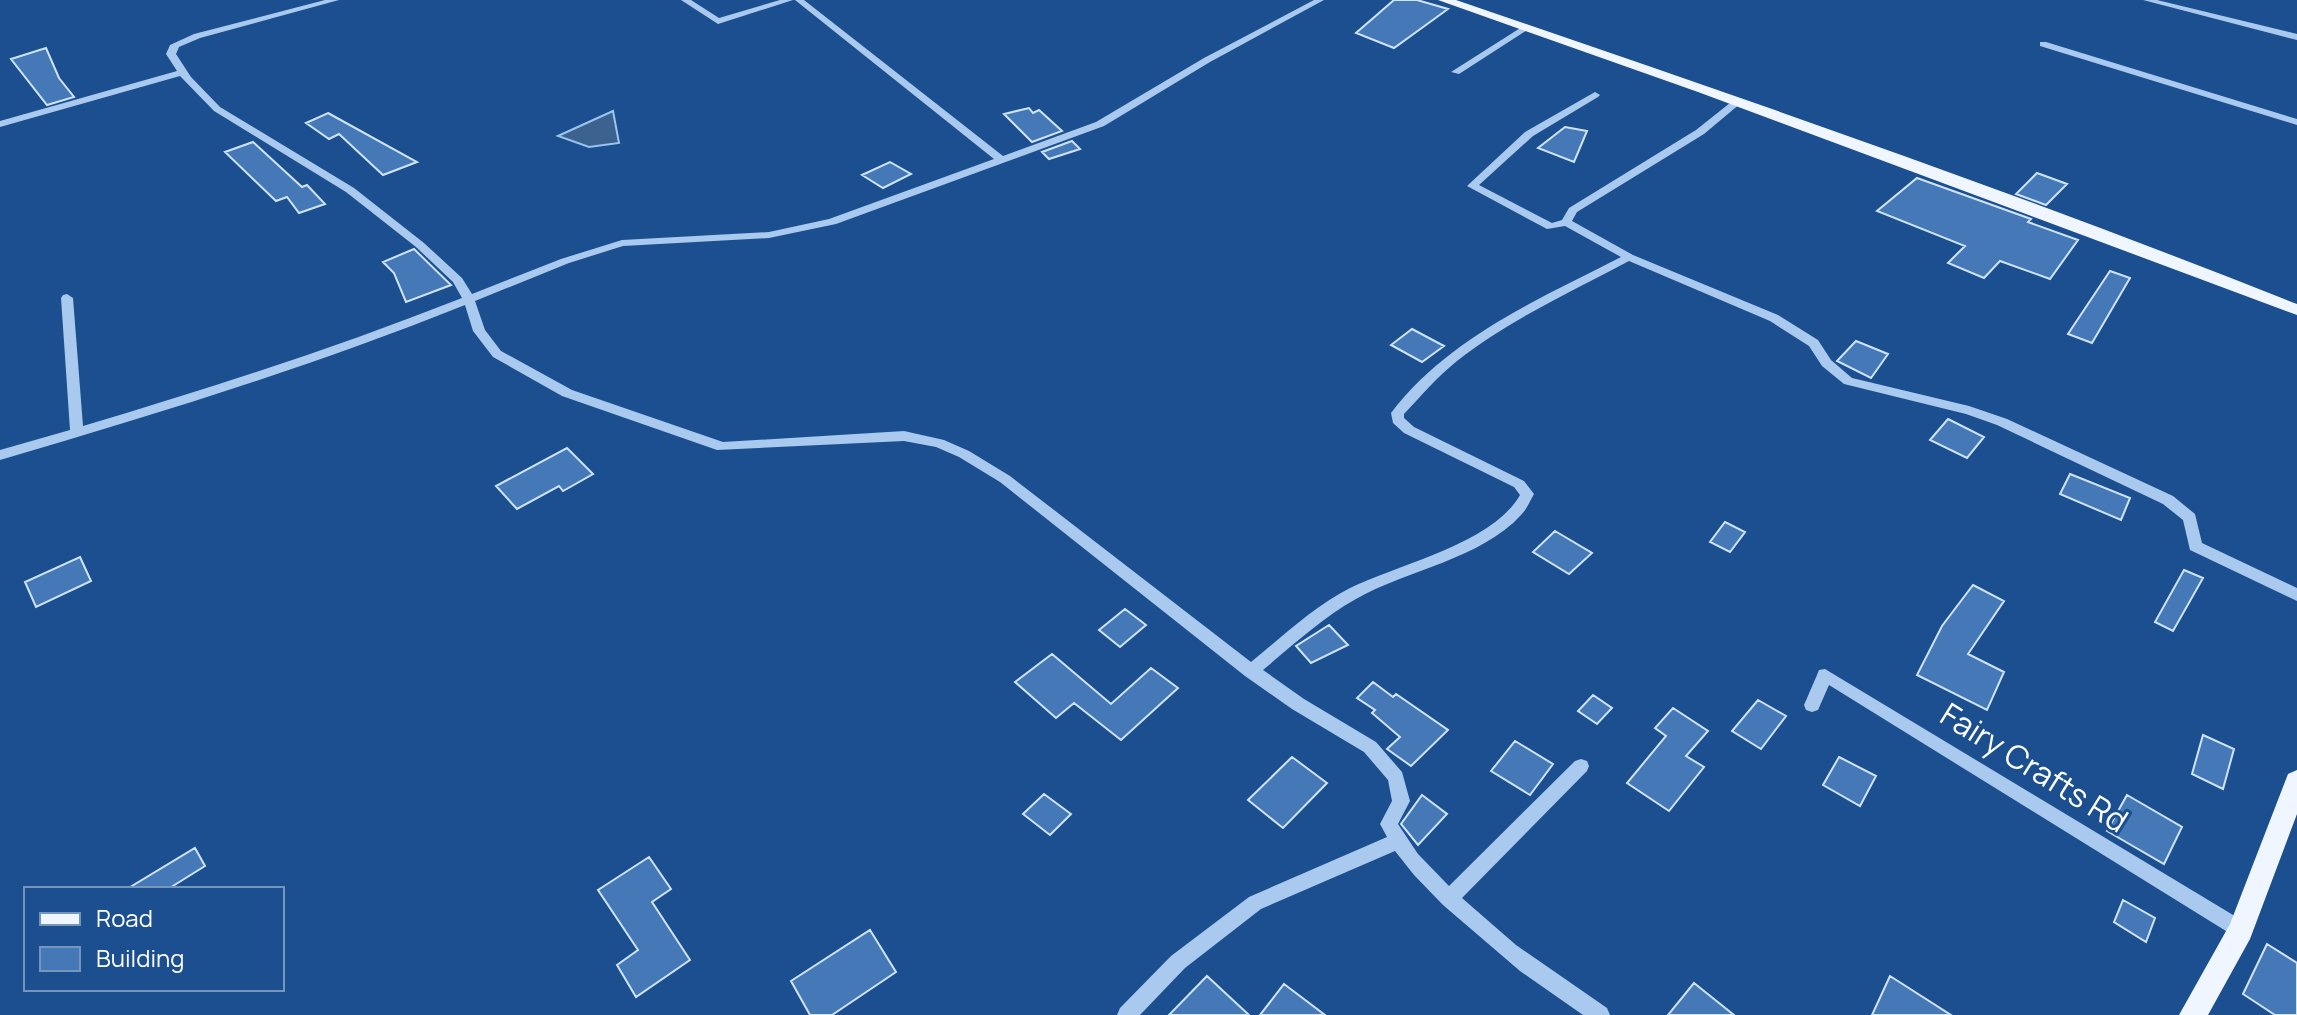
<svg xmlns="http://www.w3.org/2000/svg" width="2297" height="1015" font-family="Manrope,sans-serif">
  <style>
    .water { fill: #3c6290; stroke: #9cc4f0; stroke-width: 2 }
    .building { fill: #4478b7; stroke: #cfe3fa; stroke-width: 2 }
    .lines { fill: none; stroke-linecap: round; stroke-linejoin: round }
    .minor { fill: #a9c9ee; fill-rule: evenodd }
    .major { fill: #f0f6ff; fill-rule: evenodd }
    .labels { text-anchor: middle; stroke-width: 6; stroke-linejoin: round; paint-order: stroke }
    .near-street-label { font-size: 32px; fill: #fff; stroke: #1b4f8f }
  </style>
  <rect width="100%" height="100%" fill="#1b4f8f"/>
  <path class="water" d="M613,111l6,32 -30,4 -31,-11z"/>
  <path class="building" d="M1394,0h23l31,9 -54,39 -38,-15z
    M46,48l13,30 15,19 -27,8 -36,-46z
    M1029,108l4,5 6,-3 23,21 -30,11 -28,-28z
    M328,113l89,49 -34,13 -44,-41 -10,5 -23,-16z
    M1565,127l22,4 -13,31 -36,-14z
    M1072,141l8,8 -31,10 -7,-7z
    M253,142l49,45 5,-2 18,19 -26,9 -12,-16 -11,4 -51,-49z
    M890,162l21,12 -28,14 -21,-13z
    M2037,173l30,11 -21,21 -30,-11z
    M1917,178l114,41 -3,3 50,18 -28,39 -50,-18 -16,17 -36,-15 17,-17 -88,-35z
    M414,249l37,36 -45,17 -12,-29 -11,-11z
    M2110,271l20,7 -38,65 -24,-9z
    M1412,329l32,17 -22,16 -31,-17z
    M1856,341l32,13 -17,24 -34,-17z
    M1948,419l36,18 -17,21 -37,-18z
    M567,448l26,26 -30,17 -4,-5 -42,23 -21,-23z
    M2070,474l60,24 -9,22 -61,-26z
    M1725,522l20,10 -15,20 -20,-10z
    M1555,531l37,22 -23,21 -36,-22z
    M80,557l11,24 -55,26 -11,-25z
    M2184,570l19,8 -30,53 -18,-9z
    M1973,585l31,16 -36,53 36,18 -17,38 -70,-35 25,-49z
    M1125,609l21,16 -26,22 -21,-17z
    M1329,625l19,20 -37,18 -15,-17z
    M1052,654l59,50 40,-36 27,20 -57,52 -47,-37 -18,15 -41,-36z
    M1373,682l20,15 3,-3 52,36 -37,36 -24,-17 13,-12 -28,-24 3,-3 -18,-12z
    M1593,695l19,13 -15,16 -19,-13z
    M1758,700l28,16 -25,33 -29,-18z
    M1673,708l35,23 -22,25 18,11 -35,44 -42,-28 39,-47 -11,-8z
    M2203,735l31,14 -11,40 -31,-15z
    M1515,741l38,23 -23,31 -39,-24z
    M1292,757l35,26 -44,45 -35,-28z
    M1839,757l37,19 -16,30 -37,-21z
    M1044,794l27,20 -21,21 -27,-21z
    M1422,795l25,19 -29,31 -17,-21z
    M2127,795l55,32 -18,37 -57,-33z
    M195,848l10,18 -37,23h-41z
    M649,857l22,32 -19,13 38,58 -54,37 -19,-32 21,-15 -40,-60z
    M2123,900l32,18 -9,24 -32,-20z
    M870,930l26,42 -64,43h-22l-19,-34z
    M2267,944l30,19v52h-22l-32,-21z
    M1207,976l42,39h-80z
    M1890,976l61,39h-79z
    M1694,983l40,32h-66z
    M1284,984l41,31h-65z"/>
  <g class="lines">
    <path class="minor" d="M325,0h14l-139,38 -21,9 -3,7 15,23 29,30 134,81 70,55 38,35 10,16 89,-35 61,-19 147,-8 60,-13 165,-60 -199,-159h9l199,156 93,-34 108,-64 110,-58h10l-114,62 -106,64 -268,98 -67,14 -146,8 -54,17 -94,38 10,29 16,21 71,39 151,52 181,-11 40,9 25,11 41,25 241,186c32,-26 62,-55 99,-74 49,-24 142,-44 170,-93l-6,-8 -110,-54 -11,-10 -2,-10c57,-75 148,-114 230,-156l-56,-31 -18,3 -80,-43 58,-54 70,-40 5,3 -2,2 -65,39 -54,49 73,38 10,-3 7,-12 127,-78 39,-31h6v4l-37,31 -127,78 -5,9 61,34 145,60 40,25 13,20 21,18 117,28 38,13 166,77 22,18 7,29 95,45v13l-107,-51 -7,-30 -20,-16 -166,-79 -31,-11 -122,-30 -22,-18 -13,-20 -39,-25 -141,-60c-58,31 -120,59 -172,100 -20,16 -36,35 -53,53v4l10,9 110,54 10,13c-4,7 -7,15 -13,21 -40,44 -114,55 -165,84 -34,19 -63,46 -93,71l41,29 72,43 26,30 8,29 -12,23 20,30 31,32 126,-125 6,-2 6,2 2,5 -2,5 -125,127 54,47 91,63 3,7h-27l-63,-44 -77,-66 -29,-30 -19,-24 -134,58 -76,59 -45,47h-23l3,-7 51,-52 78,-59 138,-60 -7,-13 12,-23 -4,-21 -24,-28 -72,-43 -47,-33 -245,-194 -41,-25 -23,-10 -32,-6 -187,9 -155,-54 -69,-39 -20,-26 -8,-26c-152,61 -308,109 -465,155v-10l70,-20 -9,-132 2,-3 4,-1 6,4 10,128c128,-38 255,-79 379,-128l-9,-16 -37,-35 -70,-55 -132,-81 -34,-35 -180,51v-6l177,-50 -11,-17 4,-9 24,-11z
      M681,0h10l28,18 61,-18h13l-75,24z
      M2143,0h14l140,34v6z
      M1525,25l7,2 -73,47 -8,-2z
      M2040,42h6l251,77v6l-257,-79z
      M1825,669l423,255 2,6 -2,6 -7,3 -7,-3 -405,-251 -11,25 -6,2 -6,-2 -2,-5 13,-30 2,-5z"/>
    <path class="major" d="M1438,0h18c282,96 564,194 841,304v11l-599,-223z
      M2297,770v44l-47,125 -42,76h-29l51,-91 58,-150z"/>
  </g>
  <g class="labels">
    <g class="near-street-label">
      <text transform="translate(2034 768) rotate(32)" y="11">Fairy Crafts Rd</text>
    </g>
  </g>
  <rect x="24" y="887" width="260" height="104" fill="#1b4f8f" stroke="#7695bc" stroke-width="2"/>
  <rect x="40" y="913" width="40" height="12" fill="#f0f6ff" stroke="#7695bc" stroke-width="2"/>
  <text x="96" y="927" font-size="24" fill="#ffffff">Road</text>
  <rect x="40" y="947" width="40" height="24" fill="#4478b7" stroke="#7695bc" stroke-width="2"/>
  <text x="96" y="967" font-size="24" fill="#ffffff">Building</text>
</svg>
